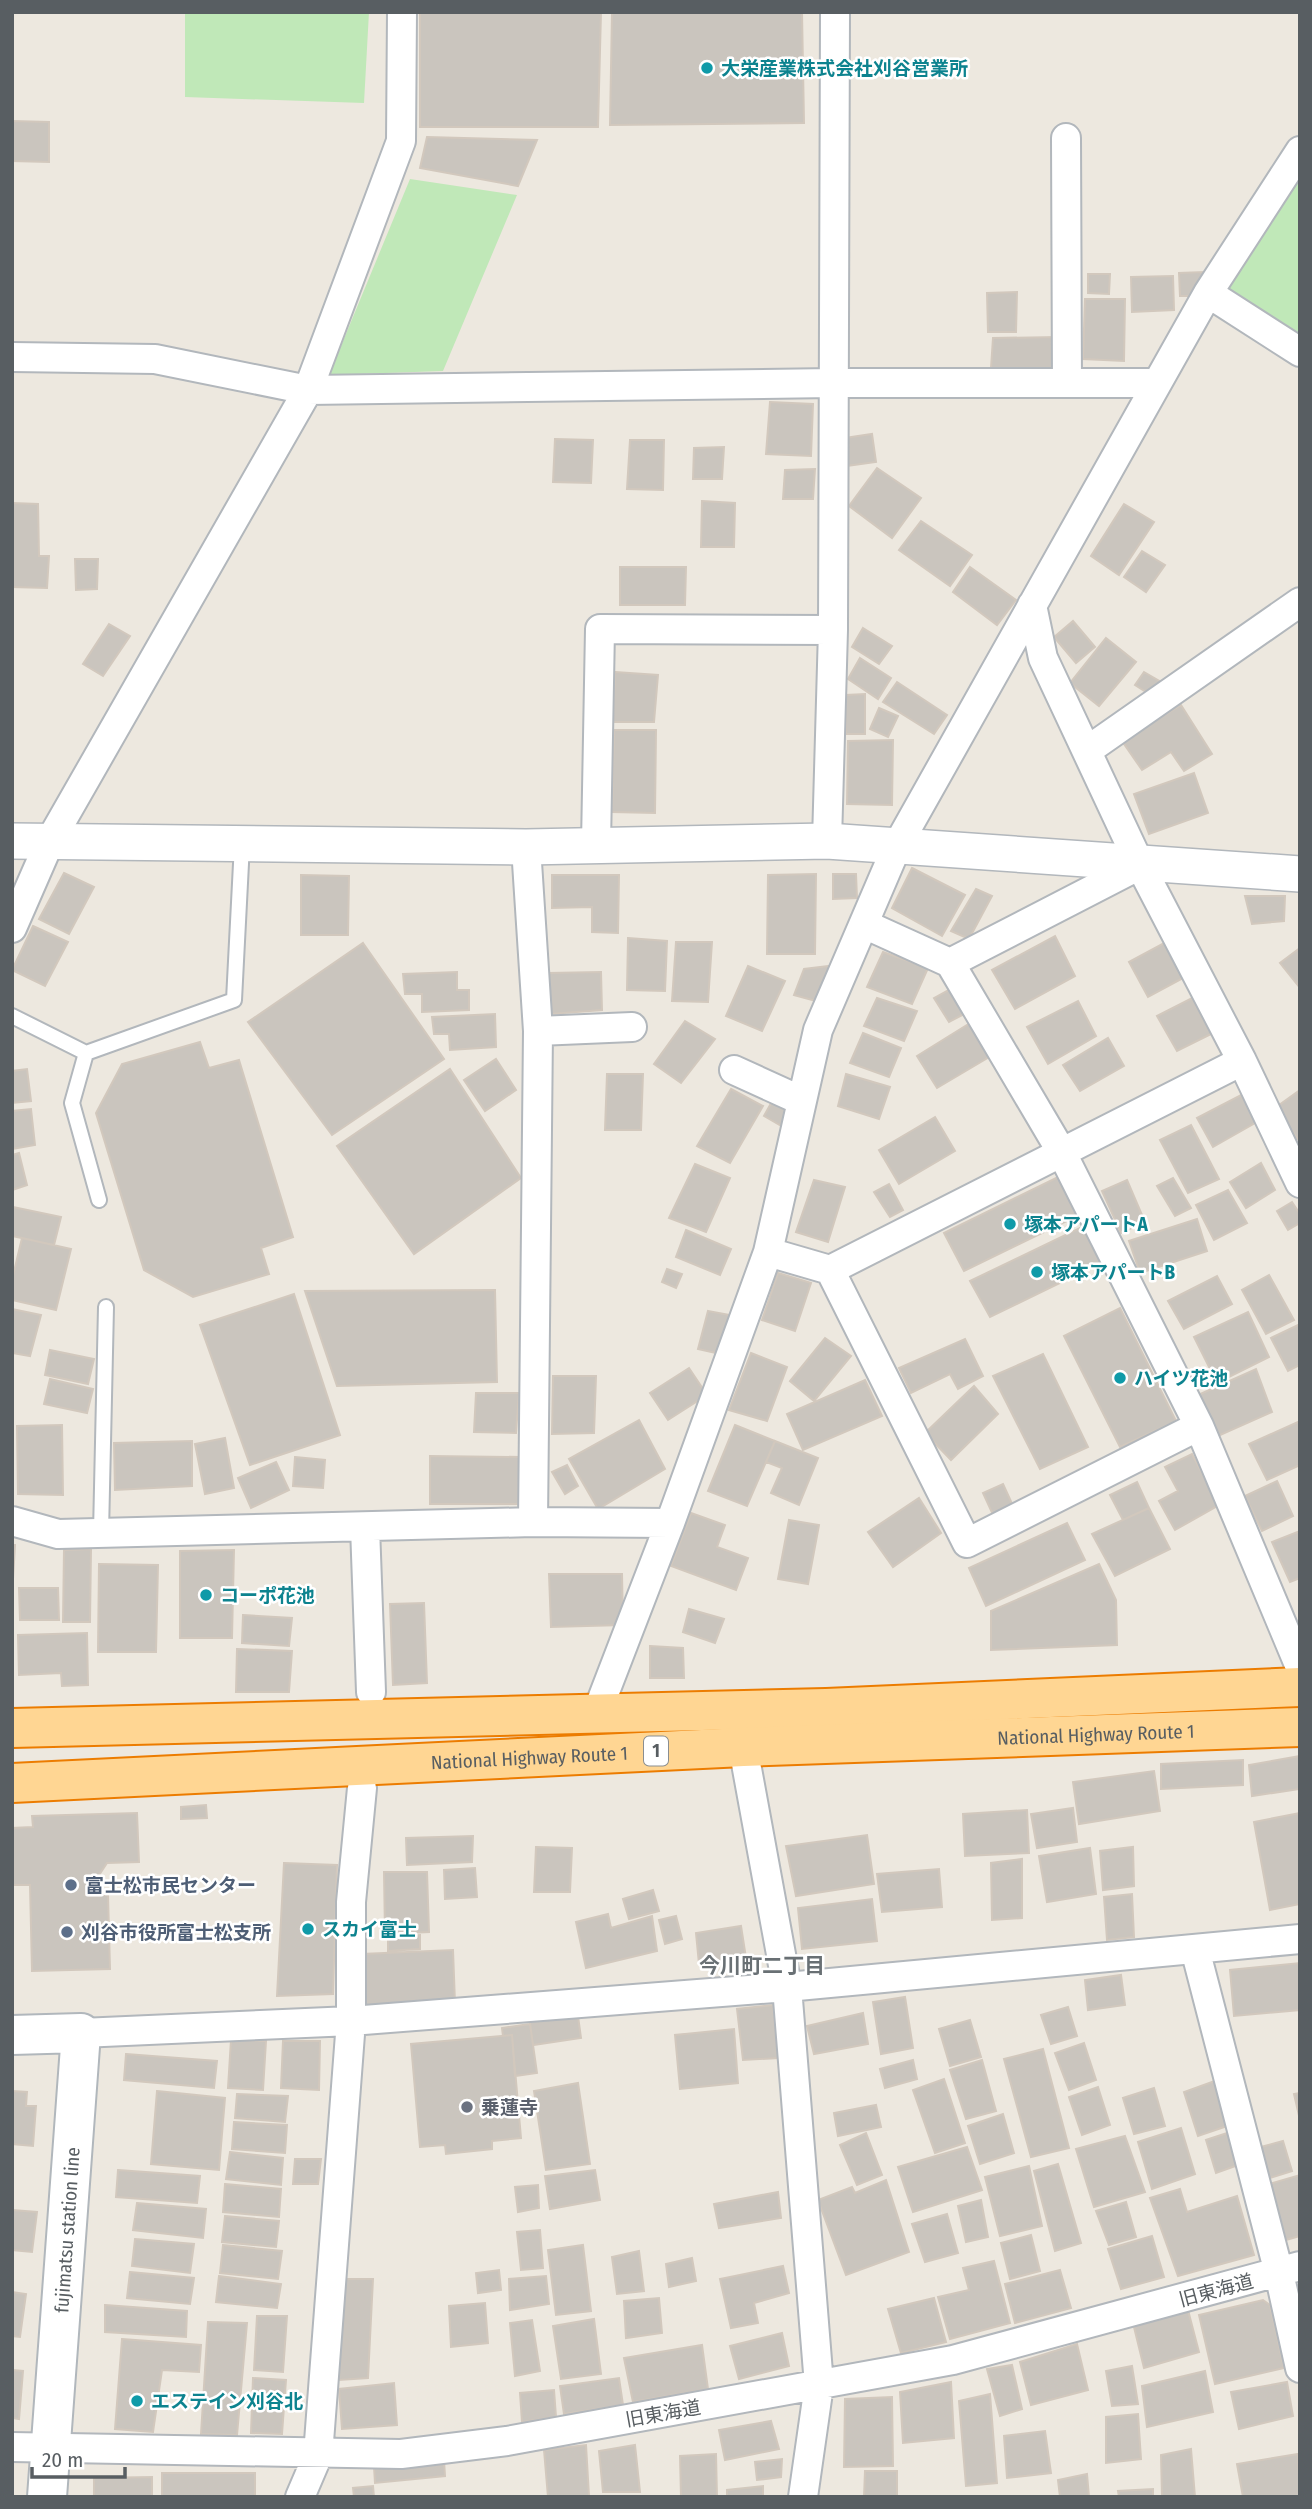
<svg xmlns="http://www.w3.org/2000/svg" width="1312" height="2509" font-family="'Fira Sans Condensed','Noto Sans JP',sans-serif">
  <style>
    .green { fill: #c0e8b8 }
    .building { fill: #cac5be; stroke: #d2c8bd; stroke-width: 2 }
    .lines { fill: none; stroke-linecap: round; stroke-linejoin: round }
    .service-casing { stroke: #b2b7bc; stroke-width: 18 }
    .minor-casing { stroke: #b2b7bc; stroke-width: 32 }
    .tertiary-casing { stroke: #b2b7bc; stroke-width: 38 }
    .secondary-casing { stroke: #b1b7bc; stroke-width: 42 }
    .trunk-casing { stroke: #ec7c00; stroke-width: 42 }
    .service { stroke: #fff; stroke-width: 14 }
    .minor { stroke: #fff; stroke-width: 28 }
    .tertiary { stroke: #fff; stroke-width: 35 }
    .secondary { stroke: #fff; stroke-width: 38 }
    .trunk { stroke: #ffd693; stroke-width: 38 }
    .culture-dot { fill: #0f9aa8; stroke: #fff; stroke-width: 2.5 }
    .service-dot { fill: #5c6f8a; stroke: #fff; stroke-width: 2.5 }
    .worship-dot { fill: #6b7280; stroke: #fff; stroke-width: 2.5 }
    .labels { text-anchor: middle; stroke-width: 5; stroke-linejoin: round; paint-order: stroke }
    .shield { fill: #fff; stroke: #8a8e91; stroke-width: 2 }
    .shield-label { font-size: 18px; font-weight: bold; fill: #585e62 }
    .culture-label { font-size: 19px; font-weight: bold; fill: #0d838f; stroke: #fff; text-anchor: start }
    .street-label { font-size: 19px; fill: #585e62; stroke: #fff }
    .service-label { font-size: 19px; font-weight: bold; fill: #4e5e75; stroke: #fff; text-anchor: start }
    .worship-label { font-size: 19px; font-weight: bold; fill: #5b616d; stroke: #fff; text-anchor: start }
    .neighbourhood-label { font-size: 21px; font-weight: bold; fill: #697074; stroke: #fff }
  </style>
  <rect width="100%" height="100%" fill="#ede8df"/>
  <path class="green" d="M185,12h184l-5,91 -179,-6z
    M410,179l107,16 -74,176 -114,4z
    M1300,179v157l-73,-47z"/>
  <path class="building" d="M420,12h181l-3,115h-178z
    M612,12h190l2,111 -194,2z
    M12,121l37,1v40l-37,-1z
    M427,137l110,3 -19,46 -98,-18z
    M1204,272l-15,24h-9l-1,-23z
    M1088,274h22l-1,20 -21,-1z
    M1173,276l1,34 -42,2 -1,-35z
    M1017,292l-1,40h-28l-1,-39z
    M1085,299h40l-1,62 -41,-2z
    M1057,337l-2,32 -64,-1 2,-30z
    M770,402l43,2 -2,52 -45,-2z
    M872,434l4,28 -30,4 -2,-28z
    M555,439l38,1 -2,43 -38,-1z
    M630,440h34l-1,50 -36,-1z
    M724,447l-2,32h-29l1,-31z
    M877,468l44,30 -29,40 -43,-32z
    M815,469l-2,30h-30l2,-29z
    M702,501l33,2 -1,44h-33z
    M12,503l26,1 1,52h10l-2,32 -35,-1z
    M1124,504l30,18 -35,53 -28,-19z
    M921,521l51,34 -22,31 -51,-36z
    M1142,551l23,14 -19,27 -22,-15z
    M75,559h23l-1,30 -21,1z
    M620,567h66l-1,38h-65z
    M970,567l46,33 -19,25 -44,-33z
    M1073,621l22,26 -19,16 -22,-26z
    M109,624l21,12 -27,40 -20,-12z
    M863,628l29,18 -13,18 -27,-17z
    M1106,638l30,24 -37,44 -29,-23z
    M860,658l31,20 -13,21 -30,-20z
    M615,672l43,3 -4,47h-41z
    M1144,672l19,11 -9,14 -19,-12z
    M897,682l50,33 -13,19 -51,-32z
    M865,694v40h-19v-39z
    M1181,705l31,49 -28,17 -13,-19 -29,18 -20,-29z
    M879,708l19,8 -10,21 -18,-8z
    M614,730h42l-1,83 -43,-1z
    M893,740l-1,65 -45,-1 1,-63z
    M1194,773l14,40 -59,21 -15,-40z
    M912,868l53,27 -23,41 -50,-28z
    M64,873l30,14 -25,47 -30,-15z
    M816,874l-1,80h-48l1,-79z
    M833,874h23l1,24 -24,1z
    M301,875l48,1 -1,59h-47z
    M552,875h67l-1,58 -26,-1v-25l-40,1z
    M976,889l16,7 -23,43 -18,-8z
    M1245,896h40l-1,25 -32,3z
    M33,926l35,16 -23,44 -33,-16z
    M1055,936l20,40 -60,33 -23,-39z
    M628,938l39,3 -2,50 -38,-1z
    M676,942h36l-4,60 -36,-1z
    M363,943l81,116 -112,76 -84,-113z
    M1164,943l19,35 -35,19 -19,-35z
    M1300,948v40l-20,-25z
    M883,952l45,16 -16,36 -45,-17z
    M748,966l37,15 -23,50 -36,-15z
    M829,966l-13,35 -22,-6 10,-26z
    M457,972v18h12v20l-47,2v-18h-17l-2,-20z
    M601,972l1,38 -51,4 -2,-41z
    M954,987l14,25 -19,10 -15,-24z
    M877,998l40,13 -13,30 -40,-15z
    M1192,998l19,36 -34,17 -20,-35z
    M1078,1001l18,35 -48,28 -21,-37z
    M495,1014l1,33 -46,3 -1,-16h-15l-2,-17z
    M685,1021l30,18 -34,44 -27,-19z
    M970,1023l21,33 -54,32 -20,-32z
    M863,1033l38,15 -12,29 -39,-14z
    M1108,1038l16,28 -44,25 -17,-26z
    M200,1042l9,26 30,-8 54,177 -32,11 8,26 -76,23 -49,-27 -48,-157 26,-49z
    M496,1059l20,31 -31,21 -21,-31z
    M27,1069l4,32 -19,2v-32z
    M450,1069l71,109 -107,76 -77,-108z
    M607,1074h36l-2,56h-36z
    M846,1074l44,13 -11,32 -41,-13z
    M731,1089l32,17 -33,57 -33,-17z
    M1300,1090v52l-25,-34z
    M1241,1095l16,27 -44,25 -16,-29z
    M774,1098l20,12 -11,17 -19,-11z
    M31,1109l4,36 -23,4v-38z
    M935,1117l20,34 -56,33 -20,-34z
    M1191,1125l28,54 -31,14 -28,-53z
    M19,1153l8,32 -15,5v-35z
    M1261,1163l14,27 -29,18 -16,-26z
    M695,1164l35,14 -24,54 -37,-14z
    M1058,1177l19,39 -113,55 -20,-38z
    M1173,1178l18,30 -16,8 -18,-30z
    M814,1180l31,7 -17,55 -32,-10z
    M1127,1180l18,42 -24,11 -19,-42z
    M889,1184l14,26 -13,7 -16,-25z
    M1228,1190l19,33 -33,17 -18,-35z
    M1292,1202l8,12v9l-12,7 -11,-19z
    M13,1207l48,10 -7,28 -42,-9z
    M1197,1219l10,32 -67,22 -11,-32z
    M1086,1225l17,37 -113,55 -20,-36z
    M686,1230l45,19 -11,26 -44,-18z
    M22,1238l49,11 -15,61 -44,-10v-20z
    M667,1269l15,5 -6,14 -14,-6z
    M778,1273l33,10 -16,48 -33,-11z
    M1269,1275l25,45 -28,14 -24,-44z
    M1217,1276l15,28 -48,25 -16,-28z
    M495,1290l2,92 -160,4 -32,-95z
    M294,1294l46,141 -90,30 -50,-140z
    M1120,1308l56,113 -56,26 -56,-111z
    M12,1309l29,6 -11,41 -18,-3z
    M708,1311l27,5 -10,39 -27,-6z
    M1248,1312l21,45 -52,26 -23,-46z
    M1300,1324v41l-12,6 -17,-33z
    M825,1338l26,18 -37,45 -24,-20z
    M965,1339l18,37 -25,13 -8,-15 -39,19 -12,-25z
    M50,1350l44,9 -6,25 -43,-9z
    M751,1353l36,14 -20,54 -38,-11z
    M1043,1354l45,93 -48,22 -47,-93z
    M689,1368l18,27 -39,25 -18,-27z
    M1256,1369l16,43 -54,24 -20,-41z
    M553,1376h43l-2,57 -42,1z
    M50,1379l43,10 -6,24 -43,-9z
    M865,1380l17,36 -79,34 -16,-36z
    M974,1386l24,28 -47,46 -26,-27z
    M476,1393h43l-3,40 -42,-1z
    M639,1420l26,49 -67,40 -29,-50z
    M1300,1421v44l-33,15 -18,-36z
    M62,1425l1,70 -45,-1 -1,-68z
    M735,1425l40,16 -28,65 -39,-15z
    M225,1438l9,50 -29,6 -10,-50z
    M192,1441v45l-77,4 -1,-47z
    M775,1441l43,17 -19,47 -28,-12 11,-25 -16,-6z
    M1192,1454l27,51 -44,25 -16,-29 19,-10 -13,-24z
    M430,1456l90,1 -2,47h-88z
    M295,1457l30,3 -2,28 -30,-2z
    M276,1462l13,28 -38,18 -13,-30z
    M567,1465l11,21 -13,8 -13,-22z
    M1277,1481l16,35 -31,15 -17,-35z
    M1137,1482l12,26 -26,12 -13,-25z
    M1003,1484l11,24 -20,9 -11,-24z
    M919,1498l22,35 -48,34 -25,-35z
    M1149,1508l21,41 -55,27 -23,-42z
    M691,1513l34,12 -8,22 31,11 -12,32 -65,-24z
    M789,1520l30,5 -11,59 -30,-5z
    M1067,1523l18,37 -99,46 -17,-38z
    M1300,1531v47l-10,4 -18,-40z
    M12,1545h3l-3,51z
    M91,1549l-1,73h-27l1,-72z
    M234,1550l-2,88h-52v-87z
    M99,1564l59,1 -2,87h-58z
    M1099,1564l17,36 1,45 -126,5v-39z
    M549,1574h73l1,51 -72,2z
    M19,1588h39l1,32h-39z
    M424,1603l3,80 -34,2 -3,-81z
    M689,1609l35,10 -9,24 -32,-11z
    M243,1615l49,3 -3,28 -47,-3z
    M87,1633l1,52 -26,1 -1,-13 -42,2 -1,-40z
    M650,1646l33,2 1,30h-34z
    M237,1649l55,2 -3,41h-53z
    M1300,1756v33l-48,7 -3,-31z
    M1243,1760v25l-82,4v-25z
    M1154,1771l6,40 -81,13 -6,-42z
    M206,1805l1,13 -26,1v-12z
    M1073,1808l4,34 -40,6 -6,-34z
    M1027,1810l2,43 -64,3 -2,-42z
    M137,1813l2,49 -32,1 -21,32h22l2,74 -78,2 -2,-86h-18v-57l21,-1 -1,-11z
    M1300,1813v91l-30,6 -16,-88z
    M867,1835l7,49 -78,12 -10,-50z
    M473,1836l-1,26 -65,3 -1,-27z
    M536,1847l36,1 -2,44h-36z
    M1133,1847l1,39 -31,4 -3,-39z
    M1090,1848l6,46 -49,8 -8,-46z
    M1022,1859v59l-30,2 -1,-57z
    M284,1863l53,2 -4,129 -56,2z
    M475,1868l2,29 -32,2 -1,-29z
    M939,1869l3,38 -60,5 -5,-38z
    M384,1872h43l2,60 -44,2z
    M653,1890l6,21 -30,8 -6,-20z
    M1132,1894l2,43 -27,3 -3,-43z
    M872,1899l5,42 -75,8 -4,-41z
    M608,1914l3,14 41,-12 5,35 -71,17 -10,-46z
    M676,1916l6,23 -17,5 -6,-24z
    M741,1926l5,32 -47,6 -3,-31z
    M420,1935v14l-32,2v-14z
    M453,1950l2,53 -90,5 -3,-54z
    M1300,1963v47l-66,6 -4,-46z
    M1121,1975l4,30 -37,5 -3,-30z
    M905,1997l8,51 -32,6 -8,-52z
    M773,2005l5,53 -35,2 -6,-51z
    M1068,2007l9,29 -26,8 -10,-29z
    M577,2009l4,29 -48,7 -4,-29z
    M863,2013l5,31 -54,10 -7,-28z
    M970,2020l11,37 -31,9 -11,-37z
    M530,2024l7,49 -22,3 -3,-41 -9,1 -1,-8z
    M734,2029l4,54 -58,6 -5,-54z
    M512,2035l9,103 -29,3v8l-46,5 -1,-9 -25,2 -9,-103z
    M231,2040l35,1 -3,49 -35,-2z
    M283,2041h37l-1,49 -38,-2z
    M1084,2043l12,37 -27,10 -14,-37z
    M1043,2049l26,99 -38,9 -27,-98z
    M126,2054l91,7 -3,27 -90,-8z
    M913,2060l4,19 -32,9 -5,-19z
    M982,2060l14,51 -30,8 -16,-49z
    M944,2079l21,64 -30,10 -22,-63z
    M1220,2079l13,45 -35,12 -14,-44z
    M578,2083l12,81 -44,6 -12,-79z
    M1098,2087l12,38 -28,10 -13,-38z
    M1154,2088l11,38 -31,8 -11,-36z
    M12,2091l15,1 -1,14h10l-3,40 -21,-2z
    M157,2091l68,7 -6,72 -68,-6z
    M1300,2093v27l-6,-26z
    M237,2094l51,2 -3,26 -50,-4z
    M876,2105l5,22 -43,9 -4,-23z
    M1003,2114l11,39 -34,11 -12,-38z
    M234,2122l53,3 -2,28 -53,-4z
    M1181,2128l14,46 -43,15 -14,-47z
    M1230,2132l8,33 -22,8 -10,-33z
    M866,2133l16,42 -25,10 -17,-40z
    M1125,2136l20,56 -51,15 -18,-58z
    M1283,2141l9,30 -25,8 -10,-31z
    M967,2147l15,43 -69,22 -15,-45z
    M230,2152l53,6 -2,27 -55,-6z
    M295,2159h26l-3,25h-25z
    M1058,2164l23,79 -26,8 -21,-80z
    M1029,2166l13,60 -42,10 -15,-59z
    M118,2170l82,6 -3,27 -81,-6z
    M595,2170l5,30 -50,9 -5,-33z
    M1300,2175v61l-14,4 -17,-56z
    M886,2180l23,72 -63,23 -28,-75 34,-13 3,6z
    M225,2184l56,5 -2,28 -56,-5z
    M538,2185l1,23 -21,4 -3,-25z
    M1180,2189l7,23 50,-16 17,59 -76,21 -28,-78z
    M778,2192l3,26 -62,10 -5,-24z
    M981,2200l7,37 -22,5 -8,-36z
    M1126,2202l10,35 -27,8 -13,-34z
    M137,2203l69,6 -3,29 -70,-8z
    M12,2210l25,2 -5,40 -20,-2z
    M947,2214l11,39 -33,9 -13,-38z
    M225,2216l54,5 -3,26 -54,-5z
    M540,2230l3,38 -22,2 -4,-38z
    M1031,2235l9,36 -30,8 -9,-36z
    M1152,2236l12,41 -43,12 -13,-40z
    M135,2239l59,5 -4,29 -58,-7z
    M223,2245l59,6 -4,28 -58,-6z
    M583,2245l8,66 -35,4 -8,-65z
    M639,2251l5,40 -27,3 -5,-37z
    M692,2258l4,23 -27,6 -3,-23z
    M994,2261l16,62 -60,16 -12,-42 31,-7 -6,-22z
    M783,2266l6,27 -35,10 4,20 -27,5 -11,-49z
    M499,2270l2,20 -23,3 -2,-20z
    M1060,2270l11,38 -56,15 -10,-39z
    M130,2272l64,6 -4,26 -63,-6z
    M219,2276l62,8 -4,24 -61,-6z
    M546,2276l3,28 -39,6 -1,-31z
    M343,2279h30l-5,99 -29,2z
    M12,2292l14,2 -6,43 -8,-1z
    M659,2298l3,35 -36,5 -2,-37z
    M934,2298l12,44 -45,11 -13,-44z
    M1263,2300l7,5 14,63 -69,16 -16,-69z
    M485,2303l3,40 -37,4 -2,-41z
    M105,2305l82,6 -1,26 -81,-5z
    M1188,2310l11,42 -55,16 -11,-45z
    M257,2316h30l-4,56 -29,-2z
    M594,2319l7,55 -40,5 -8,-53z
    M532,2320l8,51 -25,5 -5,-53z
    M208,2322l39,1 -10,112 -36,-1z
    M782,2333l7,33 -50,13 -9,-33z
    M122,2339l79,6 -2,27 -37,-2 -9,62 -38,-3z
    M1077,2344l11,46 -57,15 -11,-43z
    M702,2345l6,44 -75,13 -9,-44z
    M1012,2365l10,44 -22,7 -13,-47z
    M1132,2366l6,38 -26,2 -6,-35z
    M12,2370l11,1 -4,48 -7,-1z
    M1205,2371l8,41 -66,15 -5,-41z
    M253,2378l33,2 -4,54 -31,-1z
    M619,2378l4,27 -59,9 -4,-28z
    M951,2382l3,56 -51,5 -3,-51z
    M1287,2382l6,34 -54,13 -8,-37z
    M394,2383l3,42 -55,4 -3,-40z
    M554,2390l2,27 -34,5 -2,-29z
    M990,2394l7,89 -31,3 -7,-85z
    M892,2397l1,69 -49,1 1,-68z
    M1138,2414l3,45 -35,4v-46z
    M771,2421l8,28 -54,11 -6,-30z
    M1045,2431l6,42 -44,5 -3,-42z
    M586,2445l3,51 -41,1 -4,-47z
    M635,2445l5,47h-37l-4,-41z
    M1191,2449l4,48h-33l-1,-42z
    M716,2454l1,43h-36l-1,-41z
    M1298,2454l2,43h-57l-6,-33z
    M782,2459l-1,18 -24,3 -2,-18z
    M444,2460l1,16 -70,7 -1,-16z
    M865,2471h32v26h-33z
    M162,2473h93v24h-93z
    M1087,2474l2,23h-29l-2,-17z
    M152,2477v20h-58v-19z
    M373,2486l1,11h-20l-1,-9z
    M763,2486v11h-36v-7z
    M1153,2489v8h-34l-1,-6z"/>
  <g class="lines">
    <g class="service-casing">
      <path id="service" d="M12,1016l74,37 -14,50 27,97
        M86,1053l148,-53 8,-156
        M101,1533l5,-226"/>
    </g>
    <g class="minor-casing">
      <path id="minor" d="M1066,138l1,245
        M1208,293l92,59
        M12,357l143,2 153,31 525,-7h322
        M1032,605l11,53 97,207 102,196 58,122
        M1088,750l212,-148
        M827,841l6,-211 2,-618
        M596,844l4,-215 233,1
        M526,847l12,184 -5,491
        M864,924l86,39 111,188 138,275 101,241
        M12,928l38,-87 258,-451 93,-249 1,-129
        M950,963l190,-98
        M538,1031l94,-4
        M734,1070l68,31
        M768,1252l62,18 137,273 232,-117
        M830,1270l412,-209
        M12,1521l46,13 475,-12 137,1
        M365,1527l6,165
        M596,1715l74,-192 98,-271 50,-222 79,-184 311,-553 92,-142
        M743,1747l44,240 32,398 -16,112
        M1195,1949l84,324 21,95
        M81,2033l270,-12 436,-34 513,-48
        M12,2447l389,7 106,-13 446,-81 347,-94
        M300,2497l18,-42 33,-434v-119l11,-114"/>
    </g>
    <g class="tertiary-casing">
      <path id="tertiary" d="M12,841l514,6 301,-6 473,33"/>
    </g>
    <g class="secondary-casing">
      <path id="secondary" d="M12,2035l69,-2 -34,464"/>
    </g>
    <g class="trunk-casing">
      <g id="trunk">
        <path d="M12,1728l814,-20 474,-21"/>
        <path id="s1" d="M12,1783l731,-36 557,-20"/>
      </g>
    </g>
    <use href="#service" class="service"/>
    <use href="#minor" class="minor"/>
    <use href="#tertiary" class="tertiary"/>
    <use href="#secondary" class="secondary"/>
    <use href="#trunk" class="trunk"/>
  </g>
  <g class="culture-dot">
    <circle cx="707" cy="68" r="7"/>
    <circle cx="1010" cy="1224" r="7"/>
    <circle cx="1037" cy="1272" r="7"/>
    <circle cx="1120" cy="1378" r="7"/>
    <circle cx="206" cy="1595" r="7"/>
    <circle cx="308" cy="1929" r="7"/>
    <circle cx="137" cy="2401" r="7"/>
  </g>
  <g class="service-dot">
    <circle cx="71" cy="1885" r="7"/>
    <circle cx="67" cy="1932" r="7"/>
  </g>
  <circle class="worship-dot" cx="467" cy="2107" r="7"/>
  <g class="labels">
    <rect class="shield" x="644" y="1736.5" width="24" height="29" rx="5"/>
    <g class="shield-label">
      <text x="656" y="1757">1</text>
    </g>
    <g class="culture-label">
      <text x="721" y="75">大栄産業株式会社刈谷営業所</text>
      <text x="1024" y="1231">塚本アパートA</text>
      <text x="1051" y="1279">塚本アパートB</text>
      <text x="1134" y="1385">ハイツ花池</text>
      <text x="220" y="1602">コーポ花池</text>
      <text x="322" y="1936">スカイ富士</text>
      <text x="151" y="2408">エステイン刈谷北</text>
    </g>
    <g class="street-label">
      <text dy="7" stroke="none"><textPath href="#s1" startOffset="1085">National Highway Route 1</textPath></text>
      <text dy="7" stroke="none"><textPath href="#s1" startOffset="518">National Highway Route 1</textPath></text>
      <text transform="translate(67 2230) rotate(-86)" y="7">fujimatsu station line</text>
      <text transform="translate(1216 2290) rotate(-15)" y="7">旧東海道</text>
      <text transform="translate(663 2413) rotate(-10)" y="7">旧東海道</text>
    </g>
    <g class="service-label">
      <text x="85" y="1892">富士松市民センター</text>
      <text x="81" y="1939">刈谷市役所富士松支所</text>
    </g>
    <g class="worship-label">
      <text x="481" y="2114">乗蓮寺</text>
    </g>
    <g class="neighbourhood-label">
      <text x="762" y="1973">今川町二丁目</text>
    </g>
  </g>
  <rect width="1312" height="2509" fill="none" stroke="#585e62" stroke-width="28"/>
  <path d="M32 2467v10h93v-10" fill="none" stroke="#585e62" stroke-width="3.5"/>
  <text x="42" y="2467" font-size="21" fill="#585e62" stroke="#ffffff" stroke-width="5" paint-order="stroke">20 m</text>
</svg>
